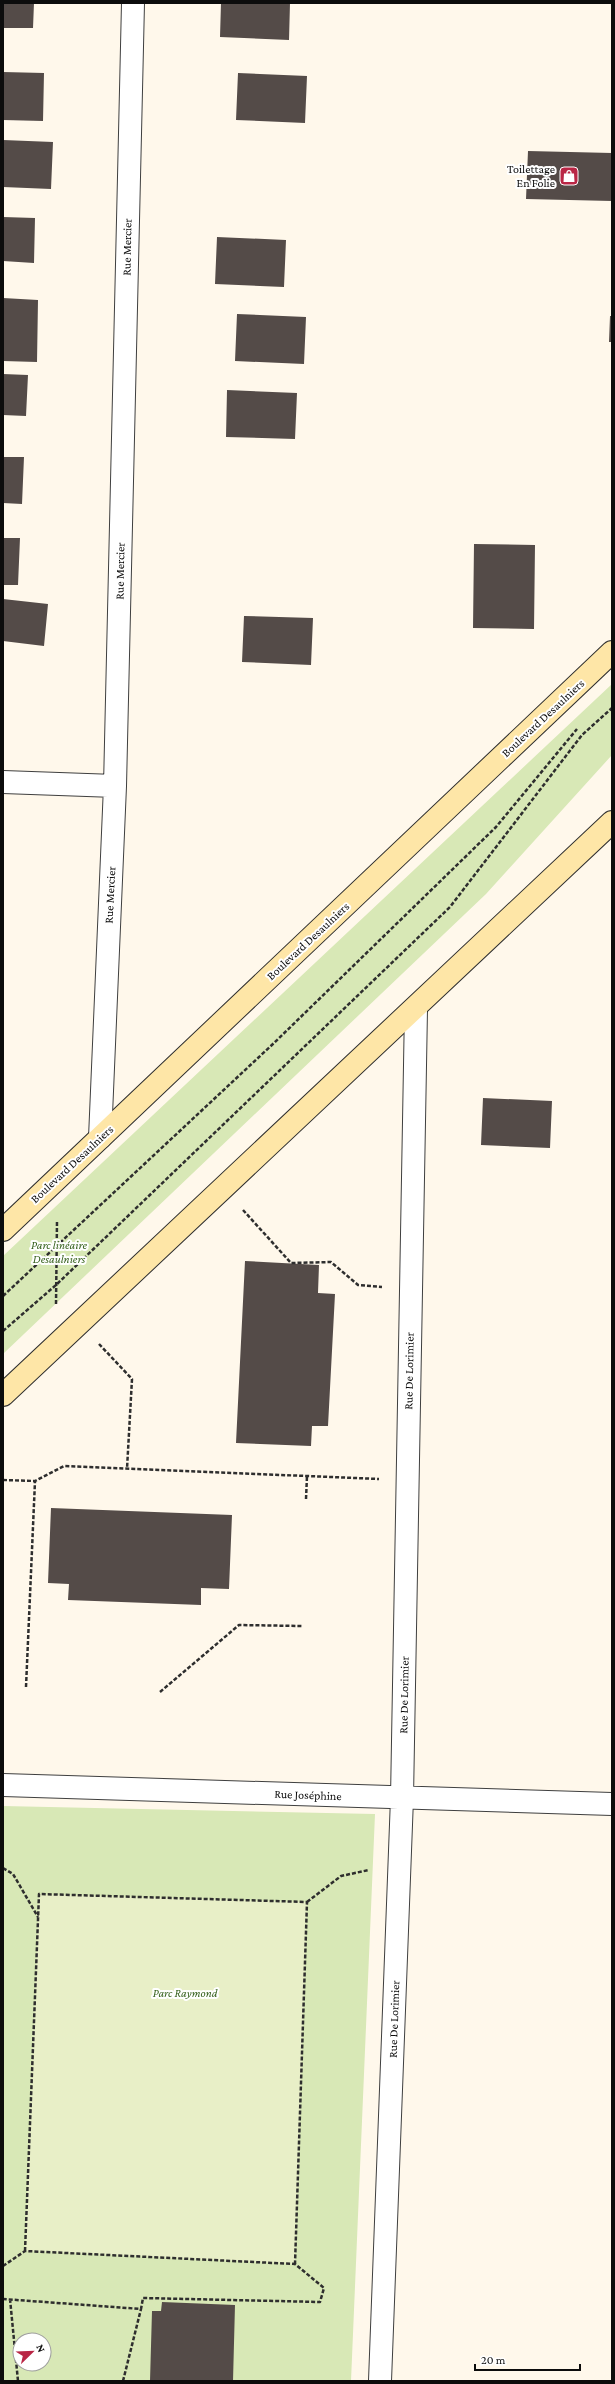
<svg xmlns="http://www.w3.org/2000/svg" width="615" height="2384" font-family="'Crimson Pro',serif">
  <style>
    .green { fill: #d8e8b6; fill-rule: evenodd }
    .pitch { fill: #e8efc7 }
    .building { fill: #544b48 }
    .lines { fill: none; stroke-linecap: round; stroke-linejoin: round }
    .street-casing { stroke: #3f3f3f; stroke-width: 24 }
    .secondary-casing { stroke: #2e2e2e; stroke-width: 24 }
    .path { stroke: #2e2e2e; stroke-width: 2.5; stroke-dasharray: 4 2; stroke-linecap: butt }
    .street { stroke: #fff; stroke-width: 22 }
    .secondary { stroke: #fee6a7; stroke-width: 22 }
    .labels { text-anchor: middle; stroke-width: 4; stroke-linejoin: round; paint-order: stroke }
    .poi-label { font-size: 12px; fill: #0c0c0c; stroke: #fff; text-anchor: end }
    .street-label { font-size: 12px; fill: #0c0c0c; stroke: #fff }
    .park-label { font-size: 12px; font-style: italic; fill: #37621e; stroke: #fff }
  </style>
  <rect width="100%" height="100%" fill="#fff8eb"/>
  <path class="green" d="M612,684v71l-126,139 -483,460v-98z
    M3,1806l372,8 -24,567h-348zM20,2340h24v24h-24z"/>
  <path class="pitch" d="M39,1894l268,8 -12,362 -270,-13z"/>
  <path class="building" d="M3,3h31l-1,25h-30z
    M221,3h69l-1,37 -69,-3z
    M3,72l41,1 -1,48 -40,-1z
    M238,73l69,3 -2,47 -69,-3z
    M3,140l50,2 -2,47 -48,-2z
    M528,151l84,2v48l-86,-2z
    M3,217l32,1 -1,45 -31,-2z
    M217,237l69,3 -2,47 -69,-3z
    M3,298l35,2 -1,62 -34,-1z
    M237,314l69,3 -2,47 -69,-3z
    M610,316h2v26h-3z
    M3,374l25,1 -2,41 -23,-1z
    M227,390l70,3 -2,46 -69,-2z
    M3,457h21l-2,47 -19,-1z
    M3,538h17l-2,47h-15z
    M474,544l61,1 -1,84 -61,-1z
    M3,599l45,5 -4,42 -41,-5z
    M244,616l69,2 -2,47 -69,-3z
    M483,1098l69,3 -2,47 -69,-3z
    M245,1261l74,4 -1,28 17,1 -7,132h-16l-1,20 -75,-3z
    M51,1508l181,7 -3,74 -28,-1v17l-133,-5 1,-16 -21,-1z
    M162,2302l73,3 -2,76h-83l2,-70h9z"/>
  <g class="lines">
    <g class="street-casing">
      <path id="street" d="M3,782l112,4
        M100,1138l15,-352 18,-783
        M3,1785l609,19
        M380,2381l22,-583 14,-789"/>
    </g>
    <g class="secondary-casing">
      <path id="secondary" d="M3,1230l609,-578
        M3,1395l609,-573"/>
    </g>
    <path class="path" d="M243,1210l48,53 40,-1 27,23 24,2
      M3,1296l271,-253 222,-216 81,-98
      M56,1304l1,-83
      M3,1331l53,-46 394,-378 132,-172 30,-27
      M99,1344l33,35 -5,90
      M3,1480l32,1 29,-15 315,13
      M306,1499l1,-23
      M26,1687l9,-206
      M160,1692l79,-67 64,1
      M3,1868l10,6 25,43
      M307,1902l34,-26 28,-6
      M25,2251l14,-357 268,8 -12,362
      M3,2266l22,-15 270,13 29,24 -4,14 -177,-4 -2,11 -138,-10
      M10,2299l8,82
      M123,2381l18,-72"/>
    <use href="#street" class="street"/>
    <use href="#secondary" class="secondary"/>
  </g>
  <defs>
    <g id="shop-square" transform="scale(1)"><rect x="-9" y="-9" width="18" height="18" rx="4" fill="#b92645" stroke="#fff"/><path d="M-5-2.5h2.3a2.7 3.5 0 0 1 5.4 0H5L5.5 6h-11ZM-1.5-2.5h3a1.5 2.3 0 0 0-3 0Z" fill="#fff"/></g>
  </defs>
  <g fill-rule="evenodd">
    <use href="#shop-square" x="569" y="176"/>
  </g>
  <g class="labels">
    <g class="poi-label">
      <text x="555" y="173">Toilettage<tspan x="555" dy="14">En Folie</tspan></text>
    </g>
    <g class="street-label">
      <text transform="translate(127 247) rotate(-89)" y="4">Rue Mercier</text>
      <text transform="translate(120 571) rotate(-89)" y="4">Rue Mercier</text>
      <text transform="translate(543 718) rotate(-43)" y="4">Boulevard Desaulniers</text>
      <text transform="translate(110 895) rotate(-87)" y="4">Rue Mercier</text>
      <text transform="translate(308 941) rotate(-43)" y="4">Boulevard Desaulniers</text>
      <text transform="translate(72 1164) rotate(-43)" y="4">Boulevard Desaulniers</text>
      <text transform="translate(409 1371) rotate(-89)" y="4">Rue De Lorimier</text>
      <text transform="translate(404 1695) rotate(-89)" y="4">Rue De Lorimier</text>
      <text transform="translate(308 1795) rotate(2)" y="4">Rue Joséphine</text>
      <text transform="translate(394 2019) rotate(-88)" y="4">Rue De Lorimier</text>
    </g>
    <g class="park-label">
      <text x="59" y="1249">Parc linéaire<tspan x="59" dy="14">Desaulniers</tspan></text>
      <text x="185" y="1997">Parc Raymond</text>
    </g>
  </g>
  <rect width="615" height="2384" fill="none" stroke="#0c0c0c" stroke-width="8"/>
  <g transform="translate(32 2352) rotate(67)"><circle r="19" fill="#ffffff" stroke="#9e9e9e"/>
  <path d="M0-3L7 15L0 10L-7 15Z" fill="#b92645"/>
  <text y="-6" font-size="11" font-weight="bold" text-anchor="middle" fill="#0c0c0c">N</text>
  </g>
  <path d="M475 2364v6h105v-6" fill="none" stroke="#0c0c0c" stroke-width="2"/>
  <text x="481" y="2364" font-size="12" fill="#0c0c0c" stroke="#ffffff" stroke-width="3" paint-order="stroke">20 m</text>
</svg>
